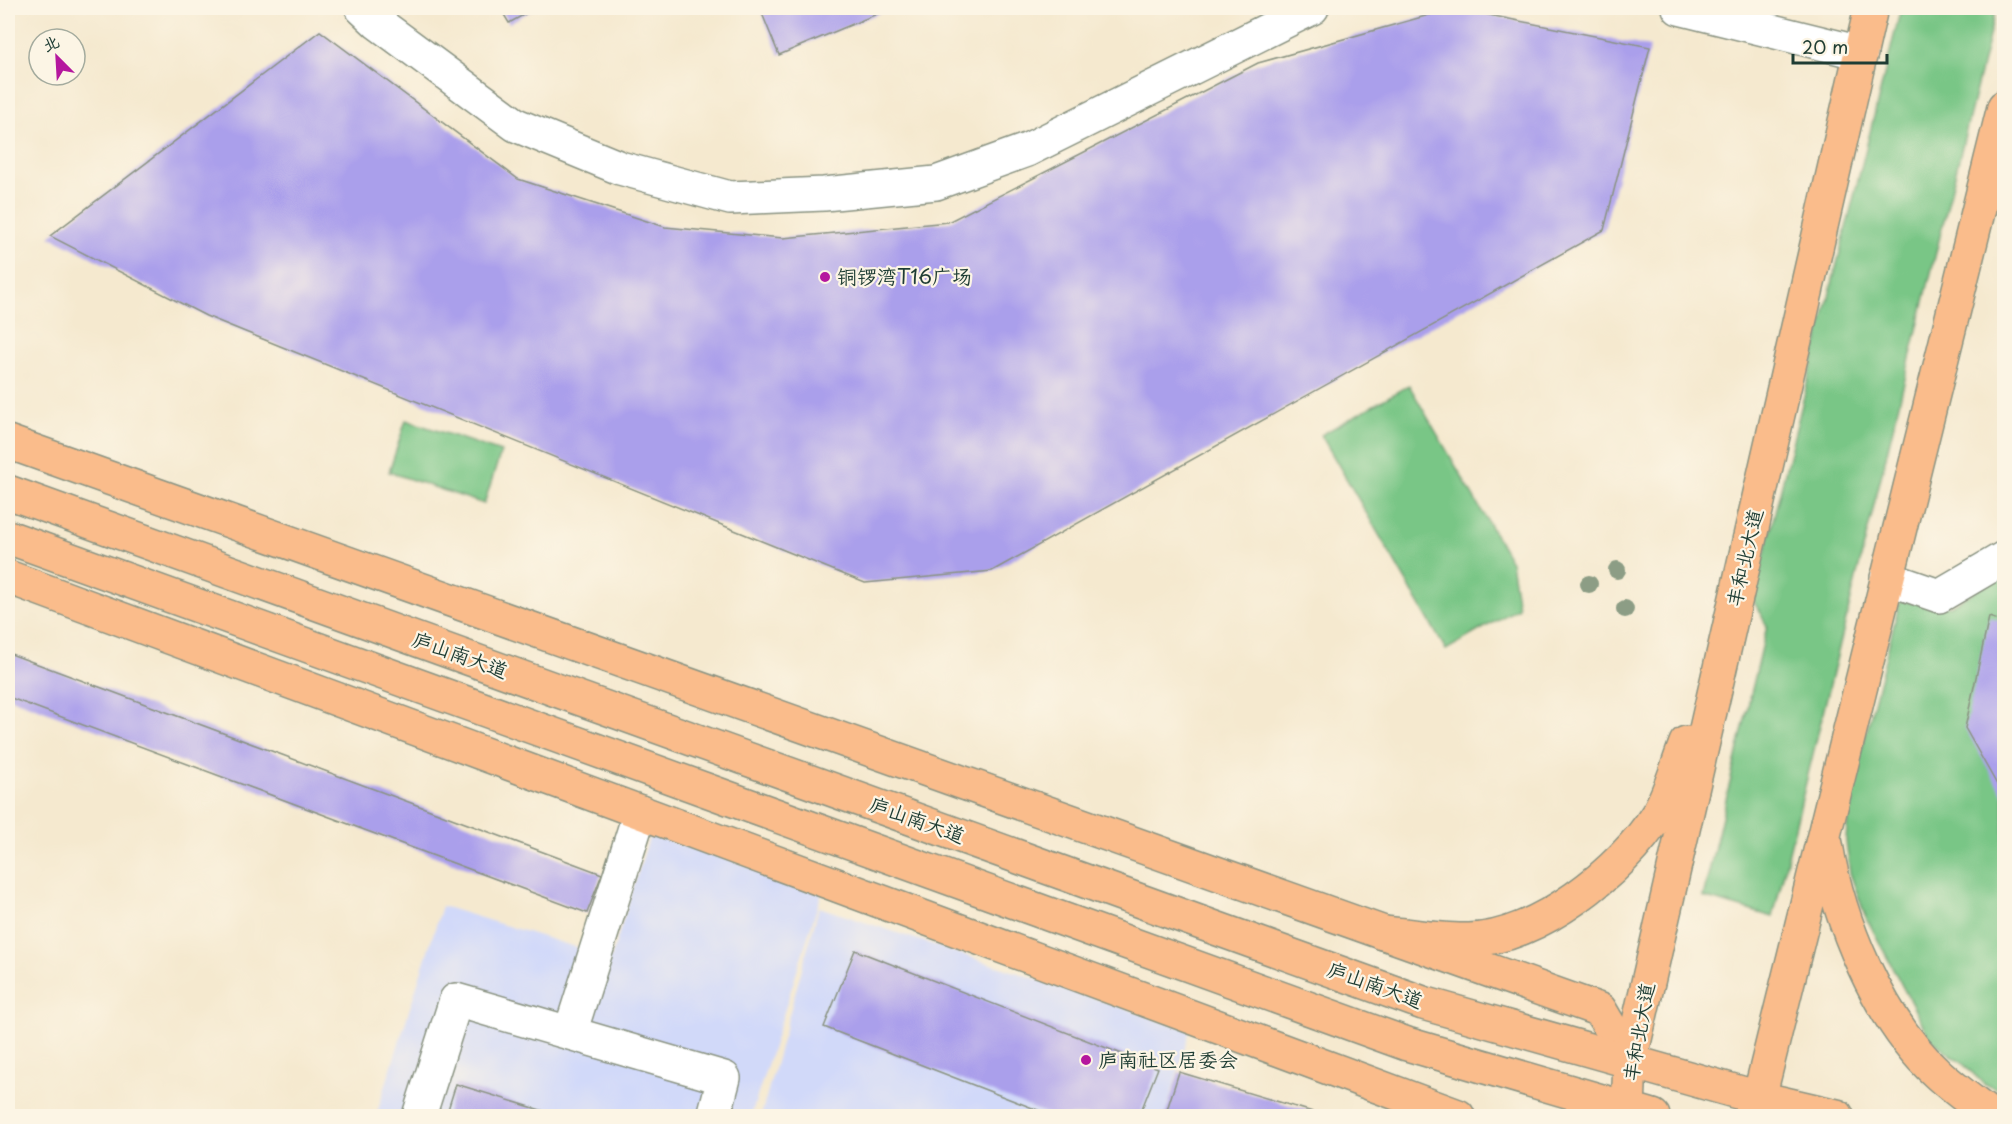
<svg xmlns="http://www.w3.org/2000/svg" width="2012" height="1124" font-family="'Playpen Sans','LXGW WenKai TC',sans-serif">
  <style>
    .built { fill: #d1d9f9 }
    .green { fill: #79c686; stroke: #4c825d; stroke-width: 1.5 }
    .building { fill: #aa9feb }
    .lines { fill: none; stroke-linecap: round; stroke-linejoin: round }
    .minor-casing { stroke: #8a9382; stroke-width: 36 }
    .major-casing { stroke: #8a9382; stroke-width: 36 }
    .highway-casing { stroke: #8a9382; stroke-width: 36 }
    .path { stroke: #8a9382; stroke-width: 4; stroke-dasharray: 4.5 4.5; stroke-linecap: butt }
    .minor { stroke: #fff; stroke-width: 33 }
    .major { stroke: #fabc8b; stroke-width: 33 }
    .highway { stroke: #fabc8b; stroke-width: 33 }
    .tree { fill: #8c9d85 }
    .poi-dot { fill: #b5179e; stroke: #fcf5e5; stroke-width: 2 }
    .labels { text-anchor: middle; stroke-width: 4.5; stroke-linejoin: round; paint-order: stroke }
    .poi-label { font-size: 20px; fill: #1f3d34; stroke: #fcf5e5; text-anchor: start }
    .street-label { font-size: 20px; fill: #1f3d34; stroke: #fcf5e5 }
  </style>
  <rect width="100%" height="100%" fill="#fcf5e5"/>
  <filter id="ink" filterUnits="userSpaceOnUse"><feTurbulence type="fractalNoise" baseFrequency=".0167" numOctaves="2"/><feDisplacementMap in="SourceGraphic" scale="12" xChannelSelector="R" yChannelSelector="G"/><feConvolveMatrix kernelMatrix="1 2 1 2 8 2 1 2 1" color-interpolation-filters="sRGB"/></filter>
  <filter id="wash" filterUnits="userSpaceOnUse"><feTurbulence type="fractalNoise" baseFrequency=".008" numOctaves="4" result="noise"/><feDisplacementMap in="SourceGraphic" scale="24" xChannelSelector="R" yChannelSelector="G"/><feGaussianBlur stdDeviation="1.35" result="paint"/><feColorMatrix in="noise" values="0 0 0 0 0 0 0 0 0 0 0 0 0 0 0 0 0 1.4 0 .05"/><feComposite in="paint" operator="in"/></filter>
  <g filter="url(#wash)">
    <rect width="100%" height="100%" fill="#f5e9cf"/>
    <path class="built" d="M650,835l173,54 -72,227h-375l66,-210 169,52z
      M819,907l371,123 -25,86h-404z"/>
    <path class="green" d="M1901,8h95l-223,909 -70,-20 64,-271 -14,-26z
      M1409,385l102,177 7,46 -72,42 -125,-215z
      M406,420l95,32 -17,52 -95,-32z
      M2004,574v517l-19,-6 -23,-22 -32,-24 -65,-124 -15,-42 -4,-32 3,-41 51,-199 50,5z"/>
    <g id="blocks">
      <path class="building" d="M500,8h36l-27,15z
        M769,8h122l-112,47 -18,-44z
        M1454,8l196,39 -46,183 -612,341 -127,12 -659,-267 -156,-80 270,-205 198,148 147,48 118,11 165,-16 310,-159z
        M1989,617l15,5v175l-39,-69z
        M8,653l594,221 -15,39 -579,-216z
        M855,950l303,118 -19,48h-86l-229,-89z
        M1179,1072l147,44h-161z
        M456,1084l104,32h-114z"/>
    </g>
  </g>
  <g filter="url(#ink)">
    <use href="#blocks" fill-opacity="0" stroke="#8a9382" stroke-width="1.5"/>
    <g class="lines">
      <g class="minor-casing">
        <path id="minor" d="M362,8l16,15 138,102 104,43 110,30 94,-4 112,-11 91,-33 285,-142
          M1679,8l182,45
          M1887,578l52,18 65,-38
          M570,1033l70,-221
          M419,1116l37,-116 268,78 -10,38"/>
      </g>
      <g class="major-casing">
        <path id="major" d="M8,442l1592,568 30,51
          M8,577l1450,539"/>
      </g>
      <g class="highway-casing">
        <path id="highway" d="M8,492l1415,511 336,95 78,18
          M8,537l1399,507 246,72
          M1826,844c12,76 53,176 111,229 17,16 36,29 54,43
          M1383,933c28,2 58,8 86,7 68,-1 154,-70 188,-125 13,-21 20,-49 29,-72
          M1628,1110l2,-49 241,-1053
          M1750,1116l9,-18 245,-991"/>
      </g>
      <path class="path" d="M8,326l8,2"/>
      <use href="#minor" class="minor"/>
      <use href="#major" class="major"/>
      <use href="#highway" class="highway"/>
    </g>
    <g class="tree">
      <circle cx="1617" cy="570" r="9"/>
      <circle cx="1589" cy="584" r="9"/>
      <circle cx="1625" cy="609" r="9"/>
    </g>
  </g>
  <g class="poi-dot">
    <circle cx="825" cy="277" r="6"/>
    <circle cx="1086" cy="1060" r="6"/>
  </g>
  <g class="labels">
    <g class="poi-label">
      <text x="837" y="284">铜锣湾T16广场</text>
      <text x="1098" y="1067">庐南社区居委会</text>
    </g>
    <g class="street-label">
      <text transform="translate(1745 558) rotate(-77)" y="7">丰和北大道</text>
      <text transform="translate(460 655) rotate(20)" y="7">庐山南大道</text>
      <text transform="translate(917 820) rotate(20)" y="7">庐山南大道</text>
      <text transform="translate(1375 985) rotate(20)" y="7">庐山南大道</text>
      <text transform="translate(1639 1032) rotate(-80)" y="7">丰和北大道</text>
    </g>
  </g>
  <rect width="2012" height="1124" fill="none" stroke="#fcf5e5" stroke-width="30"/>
  <g transform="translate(57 57) rotate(336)"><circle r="28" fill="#fcf5e5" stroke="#a4ab9e" stroke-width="1.5"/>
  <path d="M0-4.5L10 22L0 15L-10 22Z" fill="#b5179e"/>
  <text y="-9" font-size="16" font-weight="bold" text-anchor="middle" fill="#1f3d34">北</text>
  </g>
  <path d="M1793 54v9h94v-9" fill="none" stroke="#1f3d34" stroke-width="3"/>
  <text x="1802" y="54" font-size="18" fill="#1f3d34" stroke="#fcf5e5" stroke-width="4.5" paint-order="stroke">20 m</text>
</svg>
